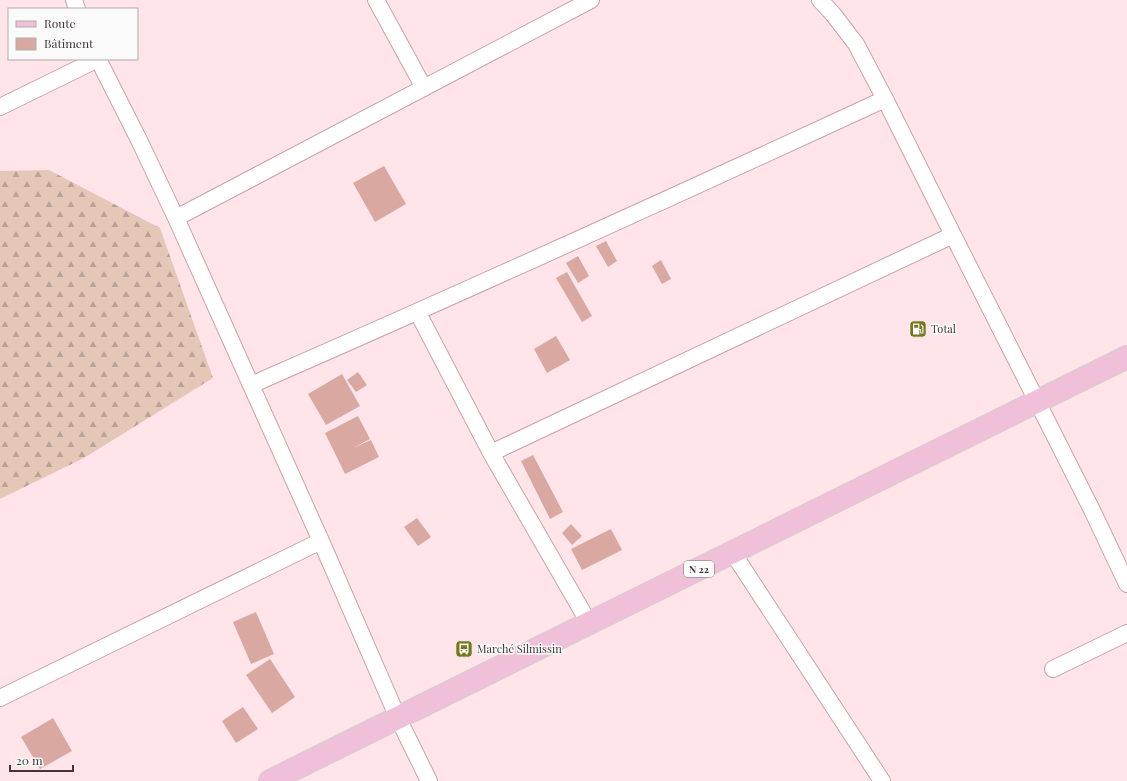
<svg xmlns="http://www.w3.org/2000/svg" width="1127" height="781" viewBox="0 0 1127 781" font-family="'Playfair Display',serif">
	<style>
		.forest { fill: url(#forest-firs) }
		.building { fill: #d8a8a1 }
		.lines { fill: none; stroke-linecap: round; stroke-linejoin: round }
		.minor-casing { stroke: #c8a2a7; stroke-width: 18 }
		.primary-casing { stroke: #d2cfcf; stroke-width: 24 }
		.minor { stroke: #fff; stroke-width: 16 }
		.primary { stroke: #f0bfd8; stroke-width: 22 }
		.labels { text-anchor: middle; stroke-width: 3; stroke-linejoin: round; paint-order: stroke }
		.shield { fill: #fafafa; stroke: #7b7072; stroke-width: 1 }
		.shield-label { font-size: 10px; font-weight: bold; fill: #443537 }
		.poi-label { font-size: 11px; fill: #443537; stroke: #fafafa; text-anchor: start }
	</style>
	<defs>
		<pattern id="forest-firs" width="22" height="20" patternUnits="userSpaceOnUse"><rect width="22" height="20" fill="#e5c7b8"/><path d="M5 1l3.5 6h-7zM16 11l3.5 6h-7z" fill="#bba296"/></pattern>
	</defs>
	<rect width="100%" height="100%" fill="#ffe5e9"/>
	<!-- forest -->
	<path class="forest" d="M49,170L160,228L213,378L84,458L0,499V171Z"/>
	<!-- building -->
	<path class="building" d="M384,166L406,204L375,222L353,183Z
		M606,241L617,261L608,267L596,246Z
		M578,256L589,276L578,283L566,263Z
		M661,260L671,279L662,284L652,266Z
		M567,272L592,316L582,322L556,278Z
		M556,336L570,360L547,373L534,349Z
		M358,372L367,385L356,392L347,380Z
		M342,374L360,406L326,425L308,394Z
		M358,416L370,439L353,448L371,440L379,457L345,474L325,433Z
		M533,455L563,512L550,519L521,461Z
		M417,518L431,537L418,546L404,527Z
		M571,524L582,536L572,545L562,533Z
		M611,529L622,550L582,570L571,549Z
		M256,612L274,654L251,664L233,622Z
		M270,659L295,697L272,713L246,675Z
		M243,707L258,729L236,743L222,721Z
		M53,718L72,751L40,769L21,737Z"/>
	<g class="lines">
		<defs>
			<path id="minor" d="M74,0L77,9
				M376,0L424,88
				M820,0L833,14L856,44L885,99L953,235L1092,510L1127,584
				M98,59L139,140L176,218L321,541L398,718L429,781
				M0,107L98,59
				M176,218L591,0
				M418,313L491,453L589,623
				M251,385C464,292 675,196 885,99
				M491,453L953,235
				M733,553L882,781
				M1053,669L1127,633
				M0,698L321,541"/>
			<path id="primary" d="M270,781L1127,357"/>
		</defs>
		<!-- minor casing -->
		<use href="#minor" class="minor-casing"/>
		<!-- primary casing -->
		<use href="#primary" class="primary-casing"/>
		<!-- minor -->
		<use href="#minor" class="minor"/>
		<!-- primary -->
		<use href="#primary" class="primary"/>
	</g>
	<!-- icons -->
	<defs>
		<symbol id="fuel-square" viewBox="-11 -11 22 22"><rect x="-9" y="-9" width="18" height="18" rx="4" fill="#75761d" stroke="#fafafa"/><path d="M-5.5-6h7V0h2V4h1.3V-2.5L3-4.5l.8-.8L6-3V5H2.5V1h-1V6h-7ZM-4.2-4.7v3.2H.2V-4.7Z" fill="#fff"/></symbol>
		<symbol id="bus-square" viewBox="-11 -11 22 22"><rect x="-9" y="-9" width="18" height="18" rx="4" fill="#75761d" stroke="#fafafa"/><path d="M-5-6H5V4H4V6H2V4H-2V6H-4V4H-5ZM-3.5-4V0h7V-4ZM-3.5 1.2v1.5H-2V1.2ZM2 1.2v1.5H3.5V1.2Z" fill="#fff"/></symbol>
	</defs>
	<g fill-rule="evenodd">
		<use href="#fuel-square" x="908" y="319" width="20" height="20"/>
		<use href="#bus-square" x="454" y="639" width="20" height="20"/>
	</g>
	<g class="labels">
		<!-- shield labels -->
		<rect class="shield" x="684" y="561" width="30" height="16" rx="3"/>
		<g class="shield-label">
			<text x="699" y="573">N 22</text>
		</g>
		<!-- poi labels -->
		<g class="poi-label">
			<text x="931" y="333">Total</text>
			<text x="477" y="653">Marché Silmissin</text>
		</g>
	</g>
	<!-- legend -->
	<rect x="8" y="8" width="130" height="52" fill="#fafafa" stroke="#b1abac"/>
	<rect x="16" y="21" width="20" height="6" fill="#f0bfd8" stroke="#b1abac"/>
	<text x="44" y="28" font-size="12" fill="#443537">Route</text>
	<rect x="16" y="38" width="20" height="12" fill="#d8a8a1" stroke="#b1abac"/>
	<text x="44" y="48" font-size="12" fill="#443537">Bâtiment</text>
	<!-- scale -->
	<path d="M10 765v6h63v-6" fill="none" stroke="#443537" stroke-width="2"/>
	<text x="16" y="765" font-size="12" fill="#443537" stroke="#fafafa" stroke-width="3" paint-order="stroke">20 m</text>
</svg>
